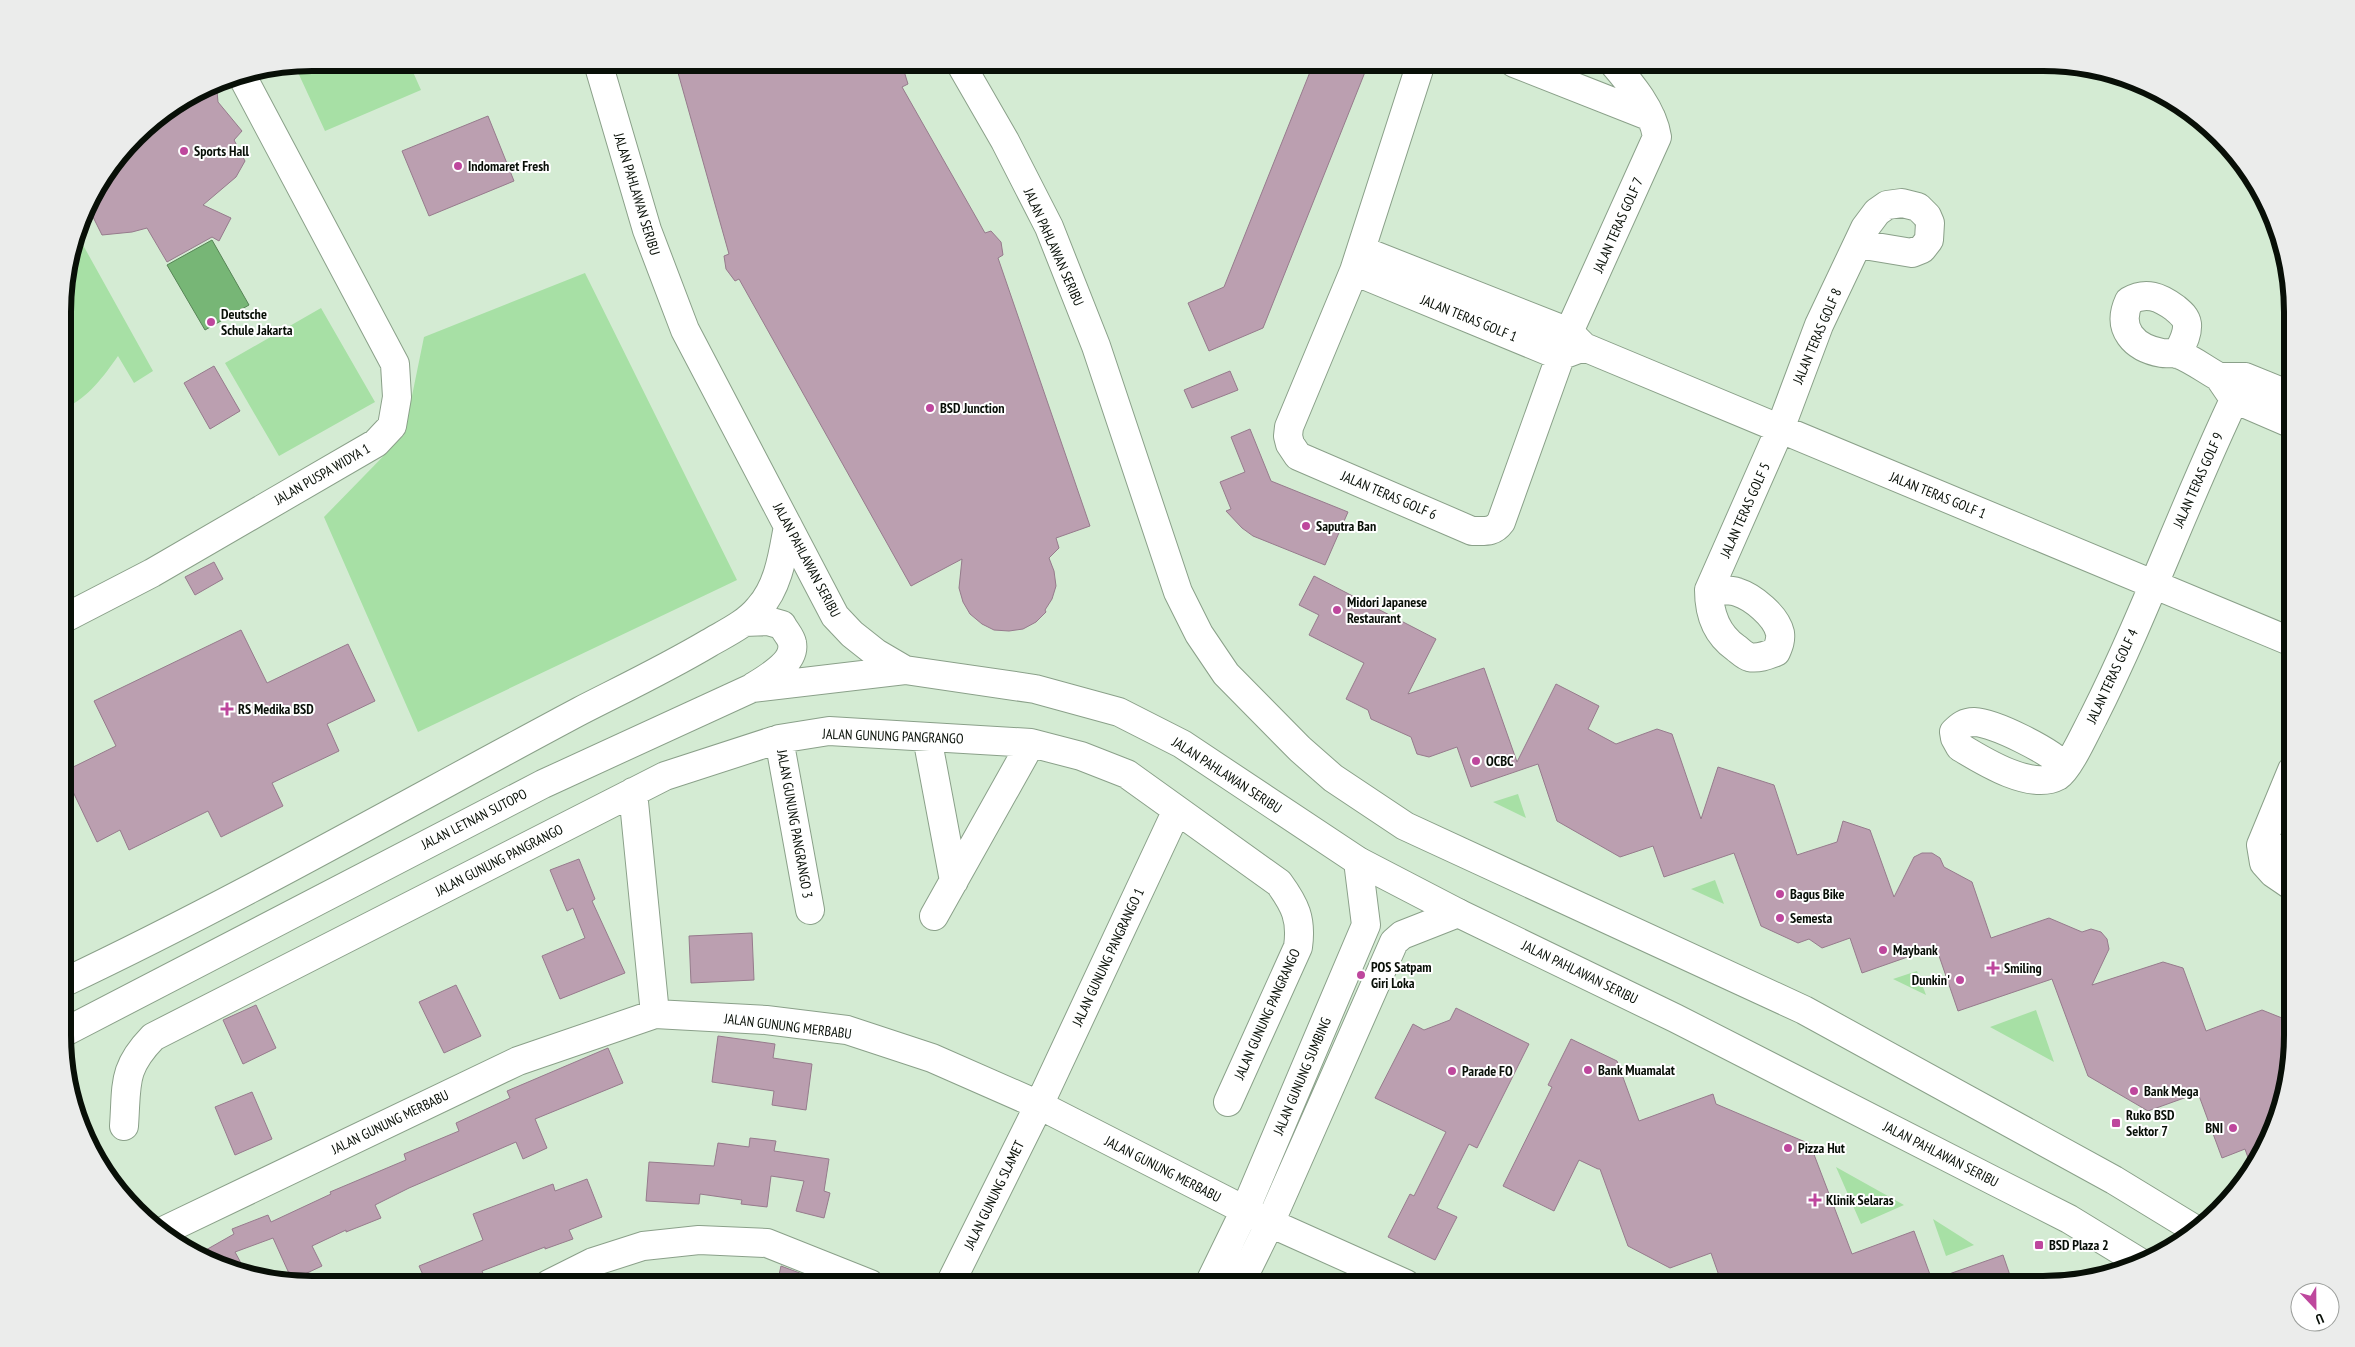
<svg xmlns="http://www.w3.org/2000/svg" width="2355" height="1347" viewBox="0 0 2355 1347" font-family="'PT Sans Narrow',sans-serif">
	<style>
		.green { fill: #a7e0a5 }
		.water { fill: #77b676; stroke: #568455 }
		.building { fill: #bb9fb0; stroke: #967b8c }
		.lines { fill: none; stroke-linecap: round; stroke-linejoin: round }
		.minor-casing { stroke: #8aa089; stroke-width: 30 }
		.major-casing { stroke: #8aa089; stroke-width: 30 }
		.minor { stroke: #fff; stroke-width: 28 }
		.major { stroke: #fff; stroke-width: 28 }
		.poi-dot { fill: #be479d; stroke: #fff; stroke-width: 2 }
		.labels { text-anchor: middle; stroke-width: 4; stroke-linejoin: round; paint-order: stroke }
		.poi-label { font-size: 14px; font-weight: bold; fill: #080f07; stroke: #fff; text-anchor: start }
		.street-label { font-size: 14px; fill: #080f07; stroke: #fff }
		.rim { fill: none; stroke: #080f07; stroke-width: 6 }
	</style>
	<rect width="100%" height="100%" fill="#d4ebd3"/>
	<!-- green -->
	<path class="green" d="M312,63H409L421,90L325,131L295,66Z
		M78,236L153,371L134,383L118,356C104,376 88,398 65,408V280Z
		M585,273L737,580L418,732L324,517L404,435L424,337Z
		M321,308L375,402L279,456L225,363Z
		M1518,794L1526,818L1493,802Z
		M1715,880L1724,904L1691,889Z
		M1917,971L1926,995L1893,979Z
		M2036,1010L2054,1062L1990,1027Z
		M1836,1167L1904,1205L1861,1224Z
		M1933,1219L1974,1245L1946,1256Z"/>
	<!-- water -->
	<path class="water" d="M212,240L249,305L205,330L167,265Z"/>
	<!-- building -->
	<path class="building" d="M675,62H894L904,71L908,84L902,87L985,233L991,231L1001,242L1003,255L998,258L1090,526L1056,538L1059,548L1049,558L1054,571L1056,586L1052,599L1045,610L1046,612L1036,622L1023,629L1009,631L994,630L982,624L970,614L963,602L959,588L962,559L911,586L739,279L735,281L726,269L724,256L729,254Z
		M1314,62H1369L1263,328L1209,351L1188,303L1224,287Z
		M208,87L217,91L218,102L242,131L234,140L245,161L236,177L203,205L231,218L219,241L212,237L167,262L147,228L132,232L102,235L87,205L88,201L147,125Z
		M488,116L514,181L429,216L402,151Z
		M214,366L240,411L210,429L184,383Z
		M1230,371L1238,390L1192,408L1184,390Z
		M1250,429L1271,481L1348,512L1325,565L1253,536L1242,528L1226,511L1231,509L1220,482L1245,472L1231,437Z
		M214,562L223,579L195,595L185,577Z
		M1314,576L1436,639L1408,694L1484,668L1517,762L1556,684L1599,706L1588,729L1616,744L1657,729L1672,734L1701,819L1718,767L1774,785L1797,855L1837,842L1843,821L1870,830L1894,897L1914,857L1922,853H1932L1940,858L1944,867L1972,882L1991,938L2049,918L2082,932L2091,929L2101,932L2107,939L2109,949L2092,985L2163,962L2183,968L2206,1031L2262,1010L2292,1022V1051L2284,1100L2259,1159L2252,1169L2245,1149L2222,1158L2198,1093L2148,1111L2088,1076L2052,979L1958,1011L1936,947L1862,973L1850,938L1822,948L1809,939L1798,943L1761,926L1734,853L1664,877L1653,846L1620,857L1557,821L1538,764L1471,787L1457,747L1429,757L1417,754L1411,737L1371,719L1368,710L1346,699L1364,663L1309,635L1319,615L1299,605Z
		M241,630L267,683L348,644L375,701L327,724L339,751L272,783L283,806L221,837L208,811L129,850L120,830L97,842L65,775V771L116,746L94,701Z
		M579,859L595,899L592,901L625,973L560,999L542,956L585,938L573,908L567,911L550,870Z
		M752,933L754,980L691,983L689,936Z
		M456,985L481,1036L444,1053L419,1002Z
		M256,1005L276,1048L243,1064L223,1020Z
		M1456,1008L1529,1044L1477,1148L1469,1144L1437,1208L1457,1217L1435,1260L1388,1237L1410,1194L1414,1196L1446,1132L1375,1098L1413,1024L1424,1030L1450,1020Z
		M718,1036L775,1044L773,1058L812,1064L806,1110L772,1105L774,1091L712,1082Z
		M1571,1039L1617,1061L1639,1121L1713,1094L1716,1104L1810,1144L1852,1254L1914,1231L1932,1280L2003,1255L2013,1284H1722L1711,1253L1670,1268L1628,1246L1600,1169H1598L1579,1160L1554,1211L1503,1186L1552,1087L1548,1085Z
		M608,1048L623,1083L535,1119L547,1148L523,1159L516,1142L409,1188L375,1205L381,1218L346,1232V1230L312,1246L322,1266L292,1280L273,1238L235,1252L248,1276L197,1255L234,1234L232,1229L268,1215L271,1222L331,1194L330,1192L406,1160L404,1154L459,1131L456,1123L510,1098L507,1091Z
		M252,1092L272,1139L235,1155L215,1107Z
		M750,1138L776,1141L774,1151L829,1159L824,1191L830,1193L824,1218L796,1211L804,1181L771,1176L767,1207L741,1204L742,1200L700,1194L699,1204L646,1201L649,1162L714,1166L718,1143L749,1147Z
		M587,1179L602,1217L569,1230L573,1239L545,1249V1247L482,1271L485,1278L468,1284H427L419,1266L483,1240L473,1214L553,1184L555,1191Z
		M781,1266L829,1284H777Z"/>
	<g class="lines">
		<defs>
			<path id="minor" d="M1421,63L1354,271L1289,427L1288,436L1290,444L1298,456L1472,531C1485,531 1493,533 1501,522L1569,332L1657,137C1653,110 1631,84 1613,63
				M1514,63L1651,117
				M1354,271L1560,356L1584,347L1569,332L1361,250
				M1584,347L2292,642
				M2177,354C2182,344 2188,335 2187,324C2186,317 2181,313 2175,308C2160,297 2146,291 2129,301C2116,329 2134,348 2162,353C2168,354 2173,352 2178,354C2192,359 2206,370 2219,377
				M2292,396L2245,377H2219L2234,399L2292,424
				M1709,590C1718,591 1729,589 1737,592C1753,597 1776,616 1780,633C1781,640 1779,645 1776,652C1768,655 1758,659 1749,657C1745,656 1740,651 1736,648C1716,634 1709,614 1709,590L1780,429L1819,325L1865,228L1877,212L1887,205L1902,203L1918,207L1927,216L1930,223L1929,240L1922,249L1912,253L1858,244
				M65,618L152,573L376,443L392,426L397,397L395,364L242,76
				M927,737L954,881
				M779,739L810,910
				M2065,767C2051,751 1995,723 1974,722C1965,722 1960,726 1954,732L1955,738L1960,747C1983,761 2031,791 2058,776C2069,769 2086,731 2093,718C2149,607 2190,488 2245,377
				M2292,770L2261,845L2264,863L2273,873L2292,886
				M633,792L655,1014
				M2261,845L2292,851
				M934,916L1031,743
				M124,1126C127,1084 122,1069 153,1037L665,776L779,739L829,731L1031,743L1081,756L1127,774L1279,883C1295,905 1302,919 1298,947L1228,1102
				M161,1232L518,1061L655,1014L766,1020L847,1030L932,1058L1039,1105L1270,1223L1406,1284
				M549,1284L593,1262L643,1246L699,1240L767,1243L870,1284
				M950,1284L1039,1105L1177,810
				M1209,1284L1245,1210L1366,925L1358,861
				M1240,1284L1270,1223L1394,942L1402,935L1458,913"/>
			<path id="major" d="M598,63L647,230L685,330L835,616L852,634L876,653L905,670L1035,689L1119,712L1182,744L1358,861L1458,913L1675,1018L1994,1181L2069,1219L2141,1263
				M960,63L1005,141L1049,227L1096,346L1178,592L1199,634L1226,674L1300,749L1333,778L1405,826L1804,1010L2114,1180L2196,1230
				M744,622L768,621L782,625C785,631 791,637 792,643C796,662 766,679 753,687
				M65,982C240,899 409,802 580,711C623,689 667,668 709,643C726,633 746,624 759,608C779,586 783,553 788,526
				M65,1032L543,784L752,688L905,670"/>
		</defs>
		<!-- minor casing -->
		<use href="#minor" class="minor-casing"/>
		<!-- major casing -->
		<use href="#major" class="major-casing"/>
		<!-- minor -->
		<use href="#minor" class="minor"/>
		<!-- major -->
		<use href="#major" class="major"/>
	</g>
	<!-- markers -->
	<g class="poi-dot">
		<circle cx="184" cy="151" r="5"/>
		<circle cx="458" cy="166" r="5"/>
		<circle cx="211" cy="322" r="5"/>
		<circle cx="930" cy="408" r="5"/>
		<circle cx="1306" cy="526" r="5"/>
		<circle cx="1337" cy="610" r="5"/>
		<path d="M224.5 701.5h5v5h5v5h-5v5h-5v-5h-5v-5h5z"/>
		<circle cx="1476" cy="761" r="5"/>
		<circle cx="1780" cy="894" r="5"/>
		<circle cx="1780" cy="918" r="5"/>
		<circle cx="1883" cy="950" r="5"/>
		<path d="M1990.5 960.5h5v5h5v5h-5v5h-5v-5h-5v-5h5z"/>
		<circle cx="1361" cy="975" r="5"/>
		<circle cx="1960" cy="980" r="5"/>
		<circle cx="1588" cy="1070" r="5"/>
		<circle cx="1452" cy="1071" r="5"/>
		<circle cx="2134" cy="1091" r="5"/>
		<rect x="2111" y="1118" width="10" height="10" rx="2.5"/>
		<circle cx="2233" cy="1128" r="5"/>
		<circle cx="1788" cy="1148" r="5"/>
		<path d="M1812.5 1192.5h5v5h5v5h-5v5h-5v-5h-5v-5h5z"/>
		<rect x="2034" y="1240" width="10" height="10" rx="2.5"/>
	</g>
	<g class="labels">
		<!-- poi labels -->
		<g class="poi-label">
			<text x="194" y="156">Sports Hall</text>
			<text x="468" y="171">Indomaret Fresh</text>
			<text x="221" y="319">Deutsche<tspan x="221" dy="16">Schule Jakarta</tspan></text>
			<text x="940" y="413">BSD Junction</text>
			<text x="1316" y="531">Saputra Ban</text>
			<text x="1347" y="607">Midori Japanese<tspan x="1347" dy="16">Restaurant</tspan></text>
			<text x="238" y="714">RS Medika BSD</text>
			<text x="1486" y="766">OCBC</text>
			<text x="1790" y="899">Bagus Bike</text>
			<text x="1790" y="923">Semesta</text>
			<text x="1893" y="955">Maybank</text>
			<text x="1371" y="972">POS Satpam<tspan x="1371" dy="16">Giri Loka</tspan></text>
			<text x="2004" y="973">Smiling</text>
			<text x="1950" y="985" text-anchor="end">Dunkin'</text>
			<text x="1598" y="1075">Bank Muamalat</text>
			<text x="1462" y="1076">Parade FO</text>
			<text x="2144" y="1096">Bank Mega</text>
			<text x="2126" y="1120">Ruko BSD<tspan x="2126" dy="16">Sektor 7</tspan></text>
			<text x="2223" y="1133" text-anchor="end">BNI</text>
			<text x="1798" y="1153">Pizza Hut</text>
			<text x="1826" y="1205">Klinik Selaras</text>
			<text x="2049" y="1250">BSD Plaza 2</text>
		</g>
		<!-- street labels -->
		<g class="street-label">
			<text transform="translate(637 194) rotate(73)" y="5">JALAN PAHLAWAN SERIBU</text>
			<text transform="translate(1618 225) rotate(-66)" y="5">JALAN TERAS GOLF 7</text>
			<text transform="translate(1054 247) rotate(66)" y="5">JALAN PAHLAWAN SERIBU</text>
			<text transform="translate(1469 318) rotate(22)" y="5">JALAN TERAS GOLF 1</text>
			<text transform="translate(1817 336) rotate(-67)" y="5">JALAN TERAS GOLF 8</text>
			<text transform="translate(322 474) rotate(-30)" y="5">JALAN PUSPA WIDYA 1</text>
			<text transform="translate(2198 480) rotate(-66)" y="5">JALAN TERAS GOLF 9</text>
			<text transform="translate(1389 495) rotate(23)" y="5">JALAN TERAS GOLF 6</text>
			<text transform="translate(1938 495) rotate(22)" y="5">JALAN TERAS GOLF 1</text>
			<text transform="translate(1745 510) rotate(-66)" y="5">JALAN TERAS GOLF 5</text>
			<text transform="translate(807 560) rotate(62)" y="5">JALAN PAHLAWAN SERIBU</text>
			<text transform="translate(2112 676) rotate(-65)" y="5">JALAN TERAS GOLF 4</text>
			<text transform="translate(893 736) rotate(2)" y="5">JALAN GUNUNG PANGRANGO</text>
			<text transform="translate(1227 775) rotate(33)" y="5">JALAN PAHLAWAN SERIBU</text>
			<text transform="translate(474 819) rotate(-27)" y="5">JALAN LETNAN SUTOPO</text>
			<text transform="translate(795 824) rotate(80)" y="5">JALAN GUNUNG PANGRANGO 3</text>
			<text transform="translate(499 860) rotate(-27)" y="5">JALAN GUNUNG PANGRANGO</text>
			<text transform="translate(1108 957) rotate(-65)" y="5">JALAN GUNUNG PANGRANGO 1</text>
			<text transform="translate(1580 972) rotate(26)" y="5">JALAN PAHLAWAN SERIBU</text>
			<text transform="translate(1267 1014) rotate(-66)" y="5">JALAN GUNUNG PANGRANGO</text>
			<text transform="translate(788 1026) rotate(7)" y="5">JALAN GUNUNG MERBABU</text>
			<text transform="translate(1302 1076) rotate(-67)" y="5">JALAN GUNUNG SUMBING</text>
			<text transform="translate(390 1122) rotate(-26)" y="5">JALAN GUNUNG MERBABU</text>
			<text transform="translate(1941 1154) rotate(27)" y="5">JALAN PAHLAWAN SERIBU</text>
			<text transform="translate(1163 1169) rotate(27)" y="5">JALAN GUNUNG MERBABU</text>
			<text transform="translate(994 1195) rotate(-64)" y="5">JALAN GUNUNG SLAMET</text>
		</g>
	</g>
	<!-- crop -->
	<path d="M0 0H2355V1347H0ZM312 71H2043A241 241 0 0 1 2284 312V1035A241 241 0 0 1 2043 1276H312A241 241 0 0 1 71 1035V312A241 241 0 0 1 312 71Z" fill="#ebeceb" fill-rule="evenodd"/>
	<path class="rim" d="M312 71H2043A241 241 0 0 1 2284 312V1035A241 241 0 0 1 2043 1276H312A241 241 0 0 1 71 1035V312A241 241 0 0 1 312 71Z"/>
	<!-- north arrow -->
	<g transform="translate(2315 1307) rotate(158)"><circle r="24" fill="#ffffff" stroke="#9c9f9c"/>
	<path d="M0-4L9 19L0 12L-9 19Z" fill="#be479d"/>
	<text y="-8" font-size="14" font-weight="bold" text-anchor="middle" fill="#080f07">U</text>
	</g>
</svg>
